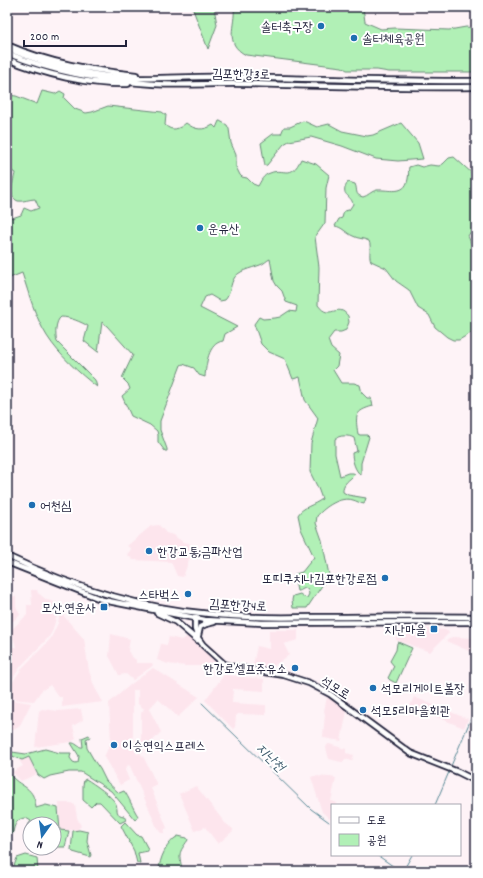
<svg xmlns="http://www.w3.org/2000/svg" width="483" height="878" viewBox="0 0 483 878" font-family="Dekko,'Poor Story',sans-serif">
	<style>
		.built { fill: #fde5ed }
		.green { fill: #b1f0b6; stroke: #6a8978 }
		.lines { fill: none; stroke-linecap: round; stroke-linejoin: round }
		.stream { stroke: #568794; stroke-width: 1 }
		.minor-casing { stroke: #22223b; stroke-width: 8 }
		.minor { stroke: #fff; stroke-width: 4.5 }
		.poi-dot { fill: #1f6fb2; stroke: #fff; stroke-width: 1.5 }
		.labels { text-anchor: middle; stroke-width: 4; stroke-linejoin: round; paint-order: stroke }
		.poi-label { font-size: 13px; fill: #22223b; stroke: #fff; text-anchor: start }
		.street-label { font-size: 13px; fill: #22223b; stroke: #fff }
		.water-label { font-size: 14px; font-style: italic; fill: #405d6f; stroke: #fff }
	</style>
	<rect width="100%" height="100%" fill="#fef3f7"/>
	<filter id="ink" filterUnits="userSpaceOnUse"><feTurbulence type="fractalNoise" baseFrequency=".025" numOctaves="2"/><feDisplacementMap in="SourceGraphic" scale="8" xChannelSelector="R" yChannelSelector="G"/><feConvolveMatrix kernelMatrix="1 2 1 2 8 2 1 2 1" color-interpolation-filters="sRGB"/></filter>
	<g filter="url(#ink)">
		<!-- built -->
		<path class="built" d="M159,525L166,533L173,535L183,542L189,543L192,551L183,577L177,576L171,562L133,560L127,554L130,551L131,548L127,546L151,526Z
			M7,576L14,580L11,583L12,585L8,589L7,594L16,597V606L20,615L7,626Z
			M31,590H37L38,593L47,600L58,603L57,615L52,632L48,638L21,666L7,687V660L12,656L7,650V647H16L11,630L27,615V605H32Z
			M60,613H61L84,639L89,671L95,688L103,702L62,707V697H59L50,685L41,691L34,701L20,700L7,697V690L23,667L44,646L51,638L58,623Z
			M419,629L448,630L449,633L430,652L396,640V630Z
			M269,630H298V640L284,644L289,655L271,668L253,665L257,646L269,649Z
			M111,634L130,639L128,651L131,656L136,660V663H152L153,665L151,667L133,680L126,674L119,675L109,656Z
			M188,636L216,663V665L207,666H186L168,664L157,660L161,644L167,645L169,637L182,640Z
			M452,637L476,638V654L446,641Z
			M153,668L199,697L178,717L158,699L149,709L161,732L142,752L141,751V713L144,709L138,704V690H133V747L137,754L140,753L143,756L157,785L151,788L167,828L165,829L164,833H161L157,828L150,811L130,766L128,765L125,770L129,780L120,785L104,757L111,742L109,703L130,685Z
			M224,675L264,679V691L233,689L232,703L266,705V715L238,714L236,716L235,727L233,729L205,700Z
			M327,697L347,711L341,741L324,738L323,736L325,714L324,711Z
			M414,697L468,719L464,728L410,706Z
			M7,699L31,703L19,727L7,733Z
			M42,709L58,711L81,709L83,720L73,726L76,739L71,742L35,747L39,711Z
			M329,744L346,749V753L354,755L352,761L345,759L343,762H341L329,759L326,748L327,745Z
			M29,757L37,774L21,781L12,772L23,766L19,760L20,759L23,760Z
			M314,776L330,777L336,778L331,801L337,803L336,805H332L331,820L322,812L311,777Z
			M196,786L225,823L233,829V831L218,844L205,827L195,831L180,796L179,794Z
			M59,803H71L75,805L77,818L81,826L77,830H60Z"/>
		<!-- green -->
		<path class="green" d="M192,7H214L217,25L208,49Z
			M234,7H363L365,22L381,29L395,28L449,30L466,27L476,28V72H389L377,70H347L342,67L246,55C223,43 236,26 234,7Z
			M42,91L55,94L60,91L65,94L64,98L75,109L86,113L92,112L108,106L162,112L166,115L165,125C172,132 179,129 186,123C195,130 203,131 213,125L216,128L219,121H220L227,125L229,129L231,143L236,155V167L240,175L242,177L247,178L253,184L258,186C261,181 263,175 270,173C284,167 291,181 301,159L316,164L329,175L326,188L325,223L315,237L319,267L318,305C330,322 337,301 348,316L349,322L346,330L341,332H334L328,340L331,348L339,355L337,366L333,370L341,383H354L360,385L362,393L367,398H371L373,406C355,411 355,415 358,434L360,435H367L369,437L361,463V475C355,471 352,460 352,453L357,451L354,438C349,435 339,435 335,439V454L340,476L348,473H353L355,474C350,480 342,483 343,492L348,495L366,498L364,504C359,503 357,501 353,500C340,496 325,507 317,516L316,523L322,540L329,575L307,608H293L292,600L293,596L300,594L304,597L307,598L309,594L308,590L305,588L299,591H297L294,576L295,574L302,572L314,557L301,529L298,515C302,507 315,505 322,499L318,488L310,472L311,443L318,418L305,400L300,377L293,379L285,359L269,352L261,344L254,324L259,317L263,319L275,318L280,317L289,311L296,312L297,306L286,302L282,291L277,286L274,281L270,259C267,260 264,264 260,265C250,269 238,270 233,280C230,287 230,295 225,300L220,301L210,295L205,297L200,308L237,327L225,334L223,341C208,343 206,365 205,377L199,375L194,368L183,364L181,365L160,421V430L167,449V451H165L158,442V435L157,431L150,425L131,416L122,396L130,389L128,384L122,378L133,355L107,326L102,322L98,352L84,341L88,326C81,322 70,317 61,317C55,321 55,336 57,342L95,380L97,387C79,373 59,355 47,336C35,317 29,294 22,273L7,279V212L12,218L21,215L24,208L31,211L39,208L35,199C30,199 23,202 18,201C7,197 14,180 15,173L9,169L7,163V95L16,96L37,104Z
			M303,121L306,122L317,127L329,124L342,131L367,136L373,135L401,123L418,143L423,159L398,161L376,159L342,146L311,137L289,141L284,144L267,165L265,166L261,143L273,134H281L284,127H290Z
			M454,157L474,175V192L476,198V223L468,236L476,255V330L459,340H453L447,337L435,327L429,315L418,308L409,290L396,281L386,268L371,261C368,254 372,248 369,241C364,238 358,239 353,236C346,233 342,227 335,226L339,219L342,218L344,211L349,210L353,204C351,194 339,196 348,182L355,184C358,190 354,195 363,197C368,196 371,191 377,190C389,189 405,196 408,179C409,175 408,170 409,167L416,165L422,167L430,165L439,166L443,164L449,158Z
			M398,642L412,648L396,683L390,680L388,678L394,666L390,661L396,650L397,643Z
			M89,735L90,737L86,739L87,748L95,762L100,769L106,781L119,793L124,791C129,797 133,809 138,816L135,820L111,791L81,772H69L50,776L44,779L38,775L29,757L22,760L10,755L12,752L26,754L45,749L60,753H71L70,758L73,762L76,763L78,762L79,756L71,743C76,742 78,748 83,747L82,738Z
			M7,769C16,789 34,782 36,808L46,805L58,808L60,830L69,831L65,847H54V824H30V834L26,828L31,821L26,818C17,818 14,825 13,833L7,836Z
			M86,779C94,784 112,796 116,804C118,810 115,815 124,816L126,820L120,823L100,802H96L91,807L83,800V785L84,780Z
			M125,822L137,835L141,836L148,849V851L138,853L140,863H137L134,851L121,826Z
			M79,830L88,832L87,841L91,855L90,857L73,852L71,850L73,831Z
			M178,836L187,838L188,840C178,854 179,853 182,869L181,871H159C159,859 167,842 178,836Z
			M26,855L37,858L38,871H12L17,858Z"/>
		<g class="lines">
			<!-- stream -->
			<path class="stream" d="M202,703L311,809L329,822
				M451,766L476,707
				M435,805L449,772
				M377,855L400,871
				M403,871L412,855"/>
			<defs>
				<path id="minor" d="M7,45C48,63 92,70 136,75
					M11,50C49,65 90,76 131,78C163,79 196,76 228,77C311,79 393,81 476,81
					M9,54C55,73 104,81 154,84C185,86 217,83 248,84C324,86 400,88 476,87
					M7,59C43,74 89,85 128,84
					M7,556C70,586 140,608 210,614C245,618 280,618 316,617C369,617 423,616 476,617
					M7,562L103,600L205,620L262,623L476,622
					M157,613L176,622L197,640
					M195,618V629L198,638L203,645L224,664L234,667L284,675L309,683L330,694L410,753L458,772L476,781
					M198,636L200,627L206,624L214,622"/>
			</defs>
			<!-- minor casing -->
			<use href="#minor" class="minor-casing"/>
			<!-- minor -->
			<use href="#minor" class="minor"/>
		</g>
	</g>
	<!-- markers -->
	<g class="poi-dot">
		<circle cx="321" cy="26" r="4"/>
		<circle cx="354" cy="38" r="4"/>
		<circle cx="200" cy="228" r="4"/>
		<circle cx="32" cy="505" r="4"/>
		<circle cx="149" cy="551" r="4"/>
		<circle cx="385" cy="578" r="4"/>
		<circle cx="188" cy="594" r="4"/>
		<rect x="100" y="603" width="8" height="8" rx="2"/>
		<rect x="430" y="625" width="8" height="8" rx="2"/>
		<circle cx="295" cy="668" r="4"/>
		<circle cx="373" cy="688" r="4"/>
		<circle cx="363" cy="710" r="4"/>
		<circle cx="114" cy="745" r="4"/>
	</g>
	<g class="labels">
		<!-- poi labels -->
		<g class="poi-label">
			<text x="313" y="31" text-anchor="end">솔터축구장</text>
			<text x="362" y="43">솔터체육공원</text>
			<text x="208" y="233">운유산</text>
			<text x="40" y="510">어천심</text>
			<text x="157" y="556">한강교통;금파산업</text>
			<text x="377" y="583" text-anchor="end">또띠쿠치나김포한강로점</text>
			<text x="180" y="599" text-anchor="end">스타벅스</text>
			<text x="96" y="612" text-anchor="end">모산.연운사</text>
			<text x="426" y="634" text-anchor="end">지난마을</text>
			<text x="287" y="673" text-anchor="end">한강로셀프주유소</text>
			<text x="381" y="693">석모리게이트볼장</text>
			<text x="371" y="715">석모5리마을회관</text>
			<text x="122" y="750">이승연익스프레스</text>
		</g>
		<!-- street labels -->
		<g class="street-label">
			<text transform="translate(241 73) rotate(1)" y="5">김포한강3로</text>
			<text transform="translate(238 604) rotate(3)" y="5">김포한강4로</text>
			<text transform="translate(336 687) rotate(32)" y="5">석모로</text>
		</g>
		<!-- water labels -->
		<g class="water-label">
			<text transform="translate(271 757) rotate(44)" y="5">지난천</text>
		</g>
	</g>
	<!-- margin -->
	<rect width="483" height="878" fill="none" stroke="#fff" stroke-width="24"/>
	<rect x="12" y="12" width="459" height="854" fill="none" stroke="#22223b" stroke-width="1.5" filter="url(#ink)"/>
	<!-- legend -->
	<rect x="331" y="804" width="130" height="52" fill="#ffffff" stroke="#a7a7b1"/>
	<rect x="339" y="817" width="20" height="6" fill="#ffffff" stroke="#a7a7b1"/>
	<text x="367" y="824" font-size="12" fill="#22223b">도로</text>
	<rect x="339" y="834" width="20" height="12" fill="#b1f0b6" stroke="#a7a7b1"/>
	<text x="367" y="844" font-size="12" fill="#22223b">공원</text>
	<!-- north arrow -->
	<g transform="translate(42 836) rotate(194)"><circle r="19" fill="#ffffff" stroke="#a7a7b1"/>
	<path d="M0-3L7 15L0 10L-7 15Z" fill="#1f6fb2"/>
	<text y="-6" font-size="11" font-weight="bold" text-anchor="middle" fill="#22223b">N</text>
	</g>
	<!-- scale -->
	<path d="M24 40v6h102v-6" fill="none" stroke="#22223b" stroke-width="2"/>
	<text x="30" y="40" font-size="12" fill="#22223b" stroke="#ffffff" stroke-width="3" paint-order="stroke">200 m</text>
</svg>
